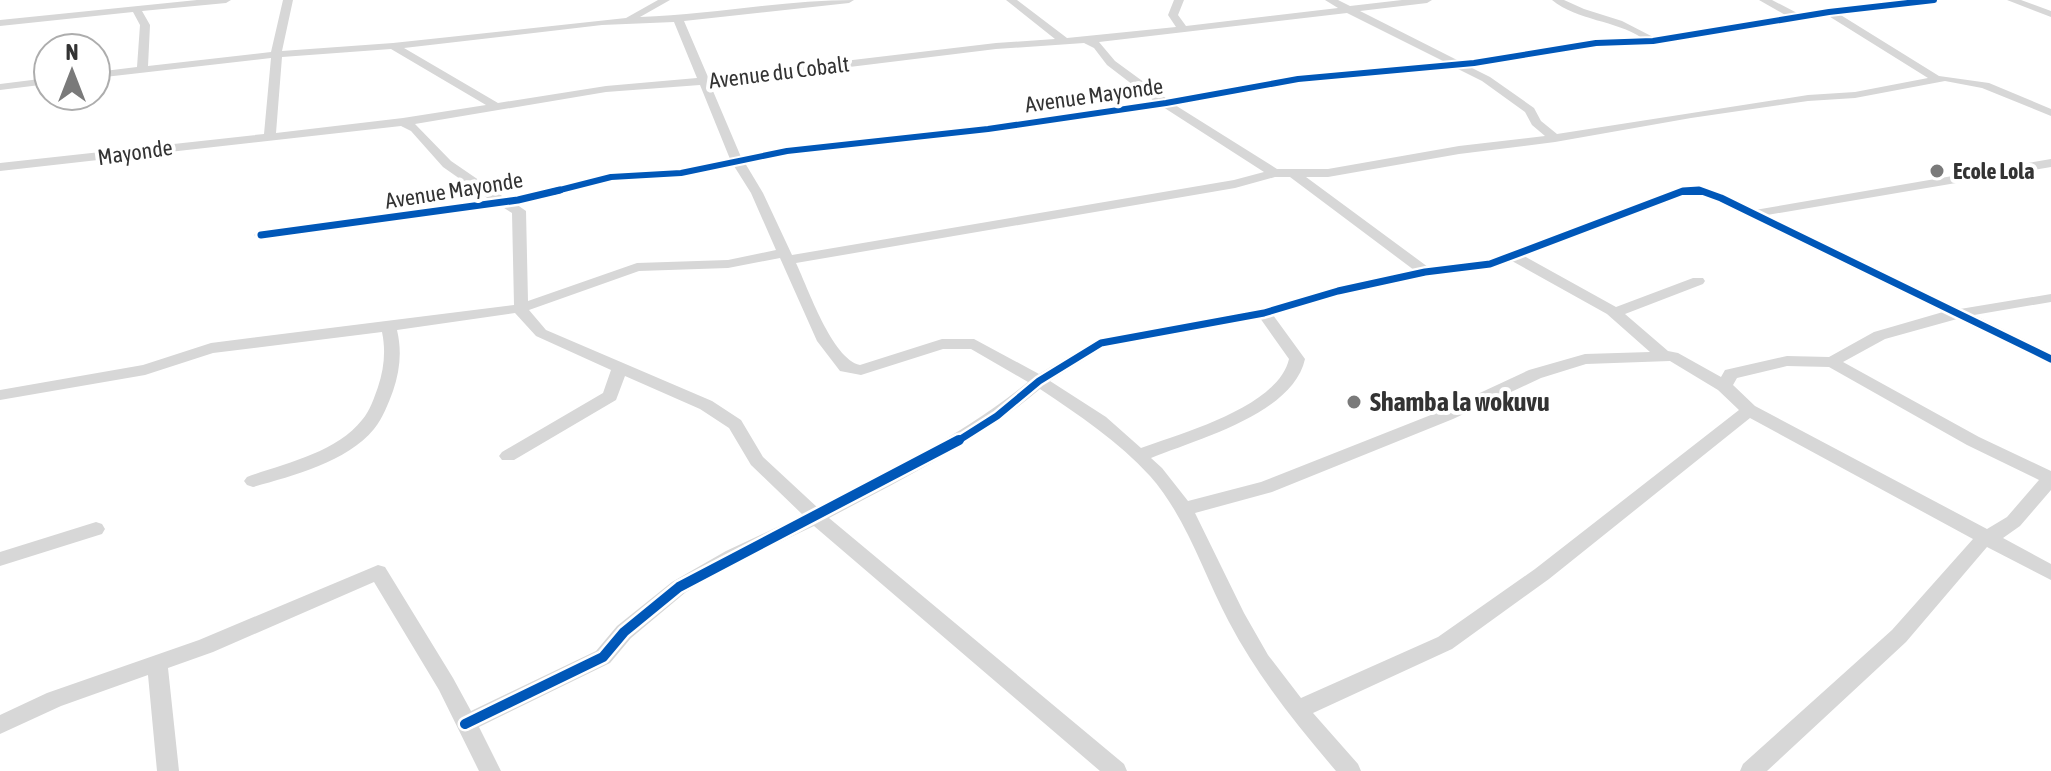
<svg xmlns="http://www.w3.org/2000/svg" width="2051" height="771" viewBox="0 0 2051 771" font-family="'Asap Condensed',sans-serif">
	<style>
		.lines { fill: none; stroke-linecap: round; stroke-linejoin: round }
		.street { fill: #d7d7d7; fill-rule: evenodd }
		.cycleway-far2-casing { stroke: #fff; stroke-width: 10 }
		.cycleway-far1-casing { stroke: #fff; stroke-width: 12 }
		.cycleway-casing { stroke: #fff; stroke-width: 15 }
		.cycleway-far2 { stroke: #0057b8; stroke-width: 6 }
		.cycleway-far1 { stroke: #0057b8; stroke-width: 7 }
		.cycleway { stroke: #0057b8; stroke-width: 10 }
		.poi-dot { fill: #7a7a7a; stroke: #fff; stroke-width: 3 }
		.labels { text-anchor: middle; stroke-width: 8; stroke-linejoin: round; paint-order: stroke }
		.far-street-label { font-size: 22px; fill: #333; stroke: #fff }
		.far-poi-label { font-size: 22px; font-weight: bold; fill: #333; stroke: #fff; text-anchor: start }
		.poi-label { font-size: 26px; font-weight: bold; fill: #333; stroke: #fff; text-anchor: start }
	</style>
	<rect width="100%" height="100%" fill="#fff"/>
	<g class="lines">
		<!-- street -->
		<path class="street" d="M197,0H231L226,3L142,11L150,25L148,66L271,52L283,0H293L282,51L393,43L626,18L658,0H670L640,17C711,15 782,0 854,0L849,3L684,21L708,77L996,43L1055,39L1006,0H1017L1067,38L1176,27L1168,15L1174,0H1184L1178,15L1186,26L1338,8L1325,0H1338L1350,6L1402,0H1432L1427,3L1360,11L1459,61L1596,40L1642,38C1615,20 1578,21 1552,0H1564L1584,9L1622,21L1655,38L1787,16L1759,0H1772L1799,14L1908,0H1939L1934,3L1839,14L1939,76L1989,83L2051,109V116L1982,88L1945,81L1855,98L1808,101L1691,118L1555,142L1459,154L1328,177H1306L1428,267L1488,260L1683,187H1704L1755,210L2051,159V167L1767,215L1960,309L2051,294V302L1974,315L2051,353V364L1957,319L1885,339L1843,362L1979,437L2051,471V490L2020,526L2003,538L2051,564V580L1987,547L1906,642L1767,771H1740L1743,764L1892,630L1973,539L1750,418L1549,579L1452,649L1313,713L1358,764L1361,771H1336C1296,724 1258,677 1229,622C1203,573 1187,518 1150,476C1118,441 1079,415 1040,389C976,443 903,479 829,518L1124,764L1127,771H1100L814,526L740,561L686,592L631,638L610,663L479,727L501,771H479L439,690L374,582L213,652L168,668L179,771H157L148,675L61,706L0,734V715L47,693L199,640L378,565L385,567L453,678L471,711L596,651L617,626L672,582L726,551L803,515L751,465L729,428L700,409L625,376L616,400L514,460H502L499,456L502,452L603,393L611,370L536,336L515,313L397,330C402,351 400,370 393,391C388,404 383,418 374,429C347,462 292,476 253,487L247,485L244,481L247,477C285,463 336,453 362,420C370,411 374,398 378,387C384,369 386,351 382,332L213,353L145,375L0,400V390L143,365L211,343L514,305L512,213L501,206L261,239L254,235L261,231L490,200L443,167L411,131L401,126L0,171V163L264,134L271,58L96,78V72L137,67L140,25L133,12L0,26V20ZM1347,13L1445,62L1298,76L1167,99L1115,61L1099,42ZM1827,15L1928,78L1855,92L1808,95L1557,134L1541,121L1534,108L1490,77L1470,67L1596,46L1653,44ZM674,22L697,78L606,86L498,103L404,48L602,25ZM1084,43L1094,48L1107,65L1154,101L988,125L787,147L741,157L710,84L996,49ZM391,49L486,105L403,118L276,133L282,57ZM1456,68L1482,81L1525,112L1532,125L1545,136L1459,146L1328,169H1277L1175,105L1298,82ZM700,85L730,159L681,169L611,173L518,196L505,198L451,161L415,124L606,92ZM1163,107L1264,172L1234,180L792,255L763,193L745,163L787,155L988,133ZM734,166L751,193L776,250L728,260L637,263L528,301L526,211L516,204L611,181L681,177ZM1275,177H1290L1414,270L1333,288L1262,309L1096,340L1039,374L974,339H942L860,365C832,359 808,288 796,263L1235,188ZM1698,194L1716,201L1943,312L1874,332L1829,357L1787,356L1725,370L1721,377L1678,353L1668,351L1625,314L1703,284L1705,281L1703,278H1693L1616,307L1524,256L1685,195ZM780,258L817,341L840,371L861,375L943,349H971L1028,382C964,434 891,470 818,508L763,457L741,420L712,401L546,330L529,310L639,271L728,268ZM1512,261L1607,314L1650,352L1585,354L1529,370L1441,411L1261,482L1188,501L1162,468L1151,458C1198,439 1293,414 1305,359L1273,315C1323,300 1374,285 1426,276C1455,271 1484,271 1512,261ZM1260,318L1289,359C1278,407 1182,433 1141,448L1106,417L1050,381L1105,347ZM1670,361L1718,390L1739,410L1535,569L1438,637L1301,698L1268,655L1244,613L1195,513L1272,492L1453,419L1541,378L1586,364ZM1787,366L1829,367L1967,445L2039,480L2007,517L1987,529L1755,406L1733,385L1737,378Z
			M2007,0H2021L2051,11V17Z
			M48,78V84L0,90V84Z
			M96,522L102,524L105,529L102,534L0,566V552Z"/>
		<defs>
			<path id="cycleway-far2" d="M552,192L611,177L681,173L787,151L988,129L1166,103L1298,79L1474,63L1596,43L1653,41L1829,12L1934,0
				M1681,192H1703"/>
			<path id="cycleway-far1" d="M261,235L518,200L560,190
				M956,442L997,416L1039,381L1101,343L1264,313L1338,291L1425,272L1490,264L1683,191L1699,190L1721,198L2051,359"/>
			<path id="cycleway" d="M465,724L603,657L624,632L679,587L959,440"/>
		</defs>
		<!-- cycleway-far2 casing -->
		<use href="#cycleway-far2" class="cycleway-far2-casing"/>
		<!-- cycleway-far1 casing -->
		<use href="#cycleway-far1" class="cycleway-far1-casing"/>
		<!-- cycleway casing -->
		<use href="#cycleway" class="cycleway-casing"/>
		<!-- cycleway-far2 -->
		<use href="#cycleway-far2" class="cycleway-far2"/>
		<!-- cycleway-far1 -->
		<use href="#cycleway-far1" class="cycleway-far1"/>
		<!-- cycleway -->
		<use href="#cycleway" class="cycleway"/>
	</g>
	<!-- markers -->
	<g class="poi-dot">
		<circle cx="1937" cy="171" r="8"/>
		<circle cx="1354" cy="402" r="8"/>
	</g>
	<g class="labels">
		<!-- far-street labels -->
		<g class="far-street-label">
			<text transform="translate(779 72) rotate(-7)" y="8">Avenue du Cobalt</text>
			<text transform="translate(1094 95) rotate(-8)" y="8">Avenue Mayonde</text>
			<text transform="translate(135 152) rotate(-8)" y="8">Mayonde</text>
			<text transform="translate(454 190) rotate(-9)" y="8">Avenue Mayonde</text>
		</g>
		<!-- far-poi labels -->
		<g class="far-poi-label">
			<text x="1953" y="179">Ecole Lola</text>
		</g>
		<!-- poi labels -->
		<g class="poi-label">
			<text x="1370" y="411">Shamba la wokuvu</text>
		</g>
	</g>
	<!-- north arrow -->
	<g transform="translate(72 72)"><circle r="38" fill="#ffffff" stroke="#adadad" stroke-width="2"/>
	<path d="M0-6L14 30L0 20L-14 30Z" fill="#7a7a7a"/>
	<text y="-12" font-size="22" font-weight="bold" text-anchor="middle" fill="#333333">N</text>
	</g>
</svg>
